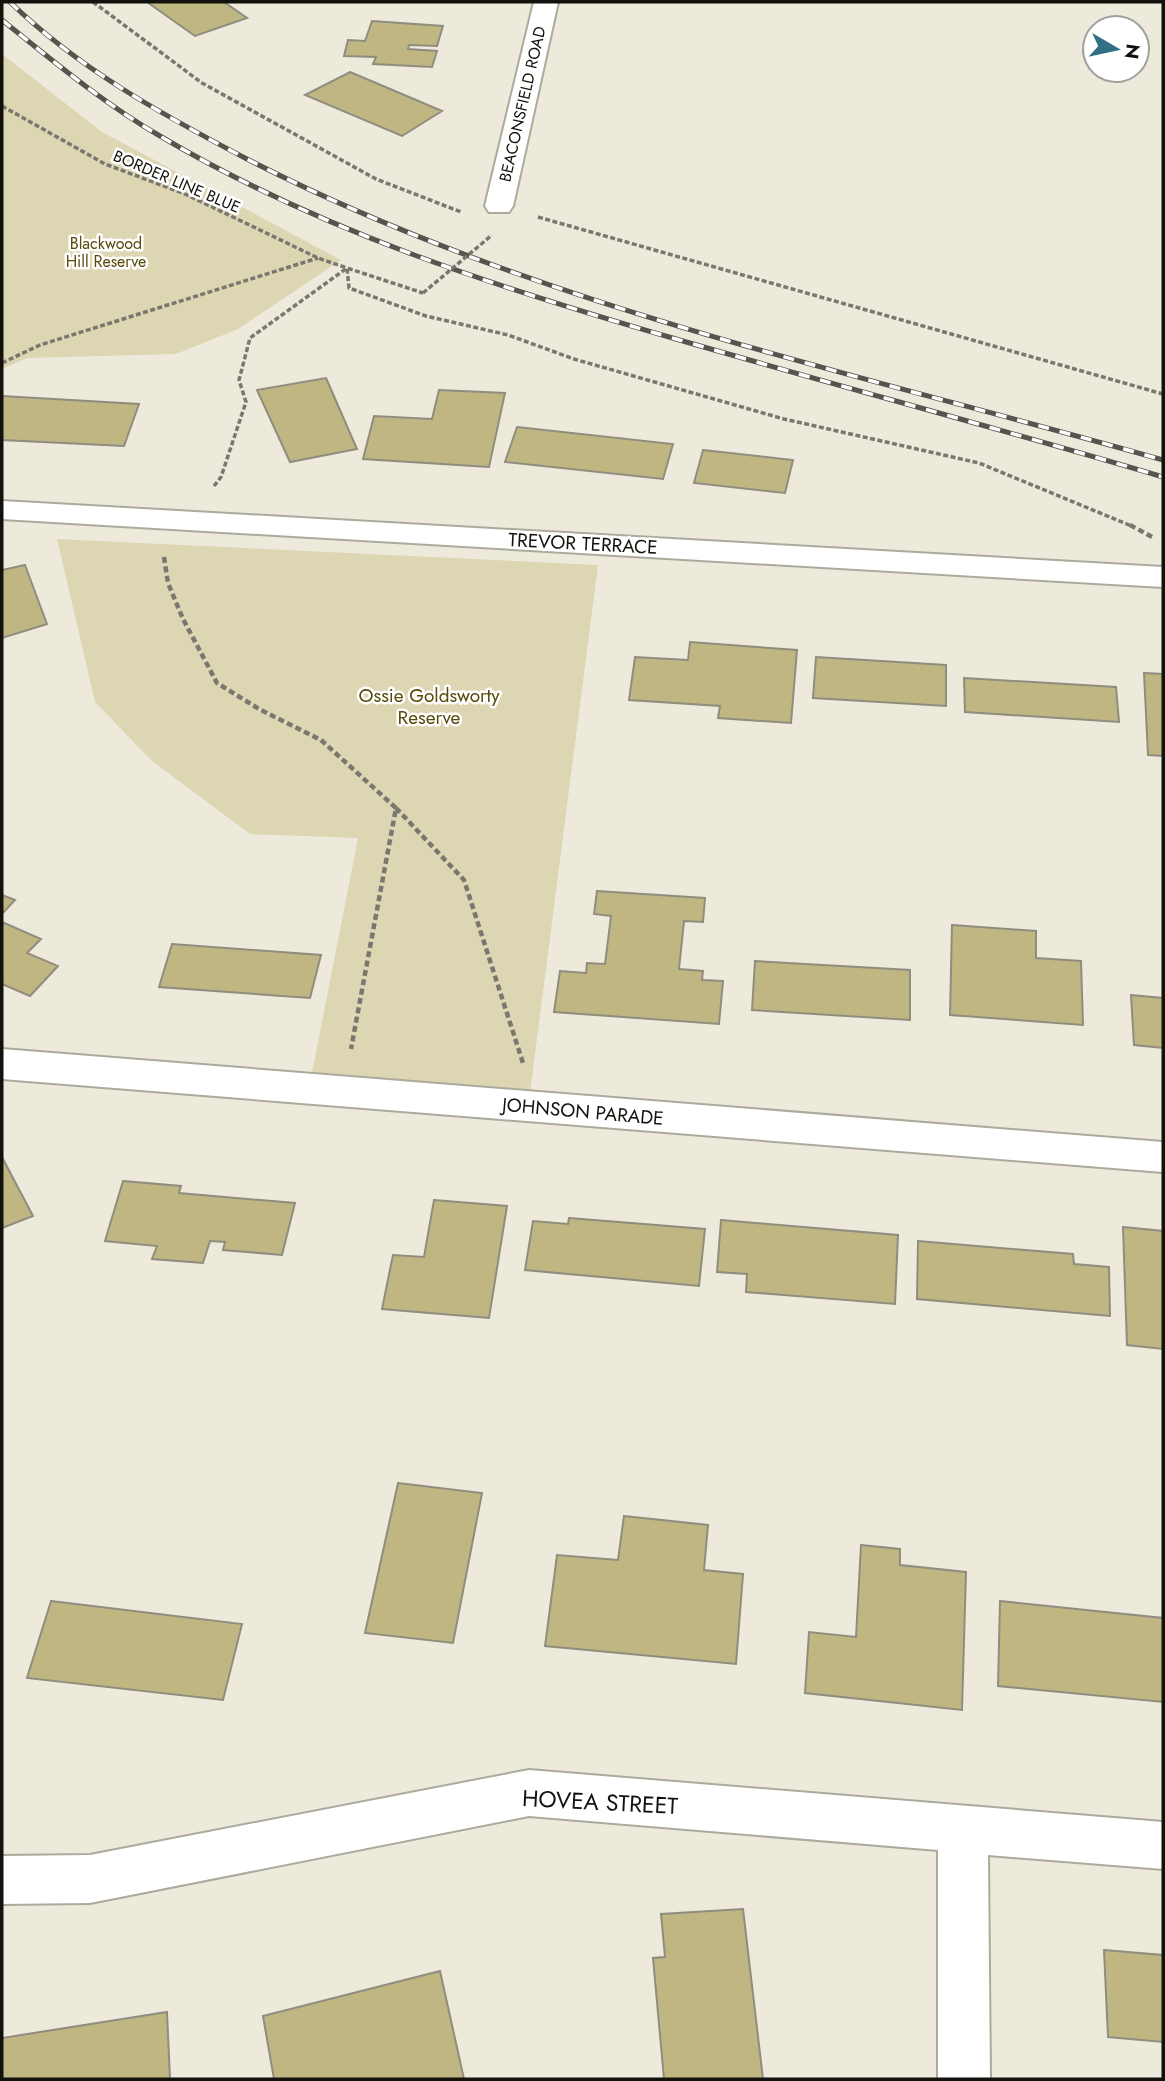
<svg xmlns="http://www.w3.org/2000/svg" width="1165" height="2081" viewBox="0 0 1165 2081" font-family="Jost,sans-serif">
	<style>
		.green { fill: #dcd6b3 }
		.building { fill: #c0b682; stroke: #8f8d7f; stroke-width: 2 }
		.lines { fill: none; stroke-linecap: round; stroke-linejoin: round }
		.minor-casing { stroke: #acaa9c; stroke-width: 4 }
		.path-far1 { stroke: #79776e; stroke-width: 3.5; stroke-dasharray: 5 2.5; stroke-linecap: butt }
		.path { stroke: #79776e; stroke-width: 4.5; stroke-dasharray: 6 3.5; stroke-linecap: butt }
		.minor { fill: #fff; fill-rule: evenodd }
		.rail-casing { stroke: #56544c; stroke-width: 5 }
		.rail { stroke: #fff; stroke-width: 3.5; stroke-dasharray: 11; stroke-linecap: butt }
		.path-bridge { stroke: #79776e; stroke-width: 3.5; stroke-dasharray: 5 2.5; stroke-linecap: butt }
		.labels { text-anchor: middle; stroke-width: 5; stroke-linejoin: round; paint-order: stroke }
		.far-street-label { font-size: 16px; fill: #12110c; stroke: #fff }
		.far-park-label { font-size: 16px; fill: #564b09; stroke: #fff }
		.street-label { font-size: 19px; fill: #12110c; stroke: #fff }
		.park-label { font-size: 19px; fill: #564b09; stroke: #fff }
		.near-street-label { font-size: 23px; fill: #12110c; stroke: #fff }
	</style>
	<rect width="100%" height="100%" fill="#edeadc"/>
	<!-- green -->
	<path class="green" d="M2,54L102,132L341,260L238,329L176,354L27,358L2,369Z
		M57,539L598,565L530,1093L312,1073L358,838L250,834L152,761L95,702Z"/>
	<!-- building -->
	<path class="building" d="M147,2H224L247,18L195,36Z
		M372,21L443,26L437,46L409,45L408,49L437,51L432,67L373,64L376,57L344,56L348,40L365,41Z
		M350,72L442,111L402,136L305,95Z
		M326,378L357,449L290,462L257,390Z
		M439,390L505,393L489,467L363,459L374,416L432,419Z
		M2,396L139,404L124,446L2,440Z
		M517,427L673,444L663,479L505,462Z
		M703,450L793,460L785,493L694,483Z
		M25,565L47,624L2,638V570Z
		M690,642L797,650L791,723L718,718L720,706L629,700L635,657L688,660Z
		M816,657L946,665V706L813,698Z
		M1144,673L1163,674V756L1148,755Z
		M964,678L1116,687L1119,722L965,712Z
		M597,891L705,898L703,922L684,921L679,969L703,971L702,980L723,981L719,1024L554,1012L560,971L586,973L587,963L605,964L611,916L594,914Z
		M2,895L15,900L2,914Z
		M2,922L41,939L27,953L58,966L30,996L2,984Z
		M952,925L1036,931V958L1081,961L1083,1025L950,1015Z
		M172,944L321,955L310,998L159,987Z
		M755,961L910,970V1020L752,1010Z
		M1131,995L1163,998V1048L1134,1045Z
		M3,1159L33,1216L2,1228V1160Z
		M123,1181L181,1186L179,1193L295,1203L282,1255L223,1250L225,1242L210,1241L203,1263L152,1259L157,1246L105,1241Z
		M434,1200L507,1206L489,1318L382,1309L393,1255L424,1257Z
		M569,1218L705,1229L699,1286L525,1270L533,1221L568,1224Z
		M721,1220L898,1235L895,1304L746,1292L747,1274L717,1272Z
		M1123,1227L1163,1231V1349L1127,1345Z
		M918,1241L1073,1254L1074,1264L1109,1267L1110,1316L917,1299Z
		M398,1483L482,1493L453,1643L365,1633Z
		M624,1516L708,1525L704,1570L743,1574L736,1664L545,1646L557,1555L618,1560Z
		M861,1545L900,1549V1565L966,1572L962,1710L805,1693L809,1632L856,1637Z
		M51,1601L242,1624L223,1700L27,1678Z
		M1000,1601L1163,1618V1702L998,1686Z
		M743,1909L763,2079H664L653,1958L665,1957L661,1914Z
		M1104,1950L1163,1955V2042L1108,2037Z
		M440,1971L464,2079H274L263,2016Z
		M167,2012L170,2079H2V2038Z"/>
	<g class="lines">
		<defs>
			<path id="minor" d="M534,2H558L513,206L509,212H489L485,206Z
				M2,501L1163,567V587L2,519Z
				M2,1049L1163,1142V1172L2,1079Z
				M529,1770L1163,1822V1869L988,1855L990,2079H938V1850L529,1816L90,1903L2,1904V1856L90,1855Z"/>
		</defs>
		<!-- minor casing -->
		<use href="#minor" class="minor-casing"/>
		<!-- path-far1 -->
		<path class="path-far1" d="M93,2L202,83L376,179L461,212
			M2,106L105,164L185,194L318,258L347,268L349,288L426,316L508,335L574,359L784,419L979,463L1134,527
			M538,217L1163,394
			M2,363L40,345L318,258
			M214,486L221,477L246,402L239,380L250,338L347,268L423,293"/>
		<!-- path -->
		<path class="path" d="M1130,525L1154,538
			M164,557L168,583L183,619L217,683L259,709L321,740L396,808L351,1049
			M396,808L464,880L523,1063"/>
		<!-- minor -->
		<use href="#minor" class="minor"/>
		<defs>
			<path id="rail" d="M10,2C78,68 161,114 245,158C533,306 854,372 1163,460
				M2,20C53,61 103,103 160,136C320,231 499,288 676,339C838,386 1001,429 1163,477"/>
		</defs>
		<!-- rail casing -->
		<use href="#rail" class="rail-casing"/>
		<!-- rail -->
		<use href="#rail" class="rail"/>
		<!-- path-bridge -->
		<path class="path-bridge" d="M423,293L492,235"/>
	</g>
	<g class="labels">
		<!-- far-street labels -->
		<g class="far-street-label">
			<text transform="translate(522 104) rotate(-77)" y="6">BEACONSFIELD ROAD</text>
			<text transform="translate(177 181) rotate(23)" y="6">BORDER LINE BLUE</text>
		</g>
		<!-- far-park labels -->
		<g class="far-park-label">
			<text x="106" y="249">Blackwood<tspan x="106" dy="18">Hill Reserve</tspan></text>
		</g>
		<!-- street labels -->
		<g class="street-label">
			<text transform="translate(583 543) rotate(3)" y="7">TREVOR TERRACE</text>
			<text transform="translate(583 1111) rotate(5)" y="7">JOHNSON PARADE</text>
		</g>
		<!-- park labels -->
		<g class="park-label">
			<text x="429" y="702">Ossie Goldsworty<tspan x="429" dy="22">Reserve</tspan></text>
		</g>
		<!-- near-street labels -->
		<g class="near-street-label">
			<text transform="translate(600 1802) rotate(3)" y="8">HOVEA STREET</text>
		</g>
	</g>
	<!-- border -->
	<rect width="1165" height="2081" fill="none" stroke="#12110c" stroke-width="7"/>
	<!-- north arrow -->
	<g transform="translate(1116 49) rotate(99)"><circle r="33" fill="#ffffff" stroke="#a0a09e" stroke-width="2"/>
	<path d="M0-5L12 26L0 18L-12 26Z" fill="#317085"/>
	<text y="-10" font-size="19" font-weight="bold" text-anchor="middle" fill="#12110c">N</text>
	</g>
</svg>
